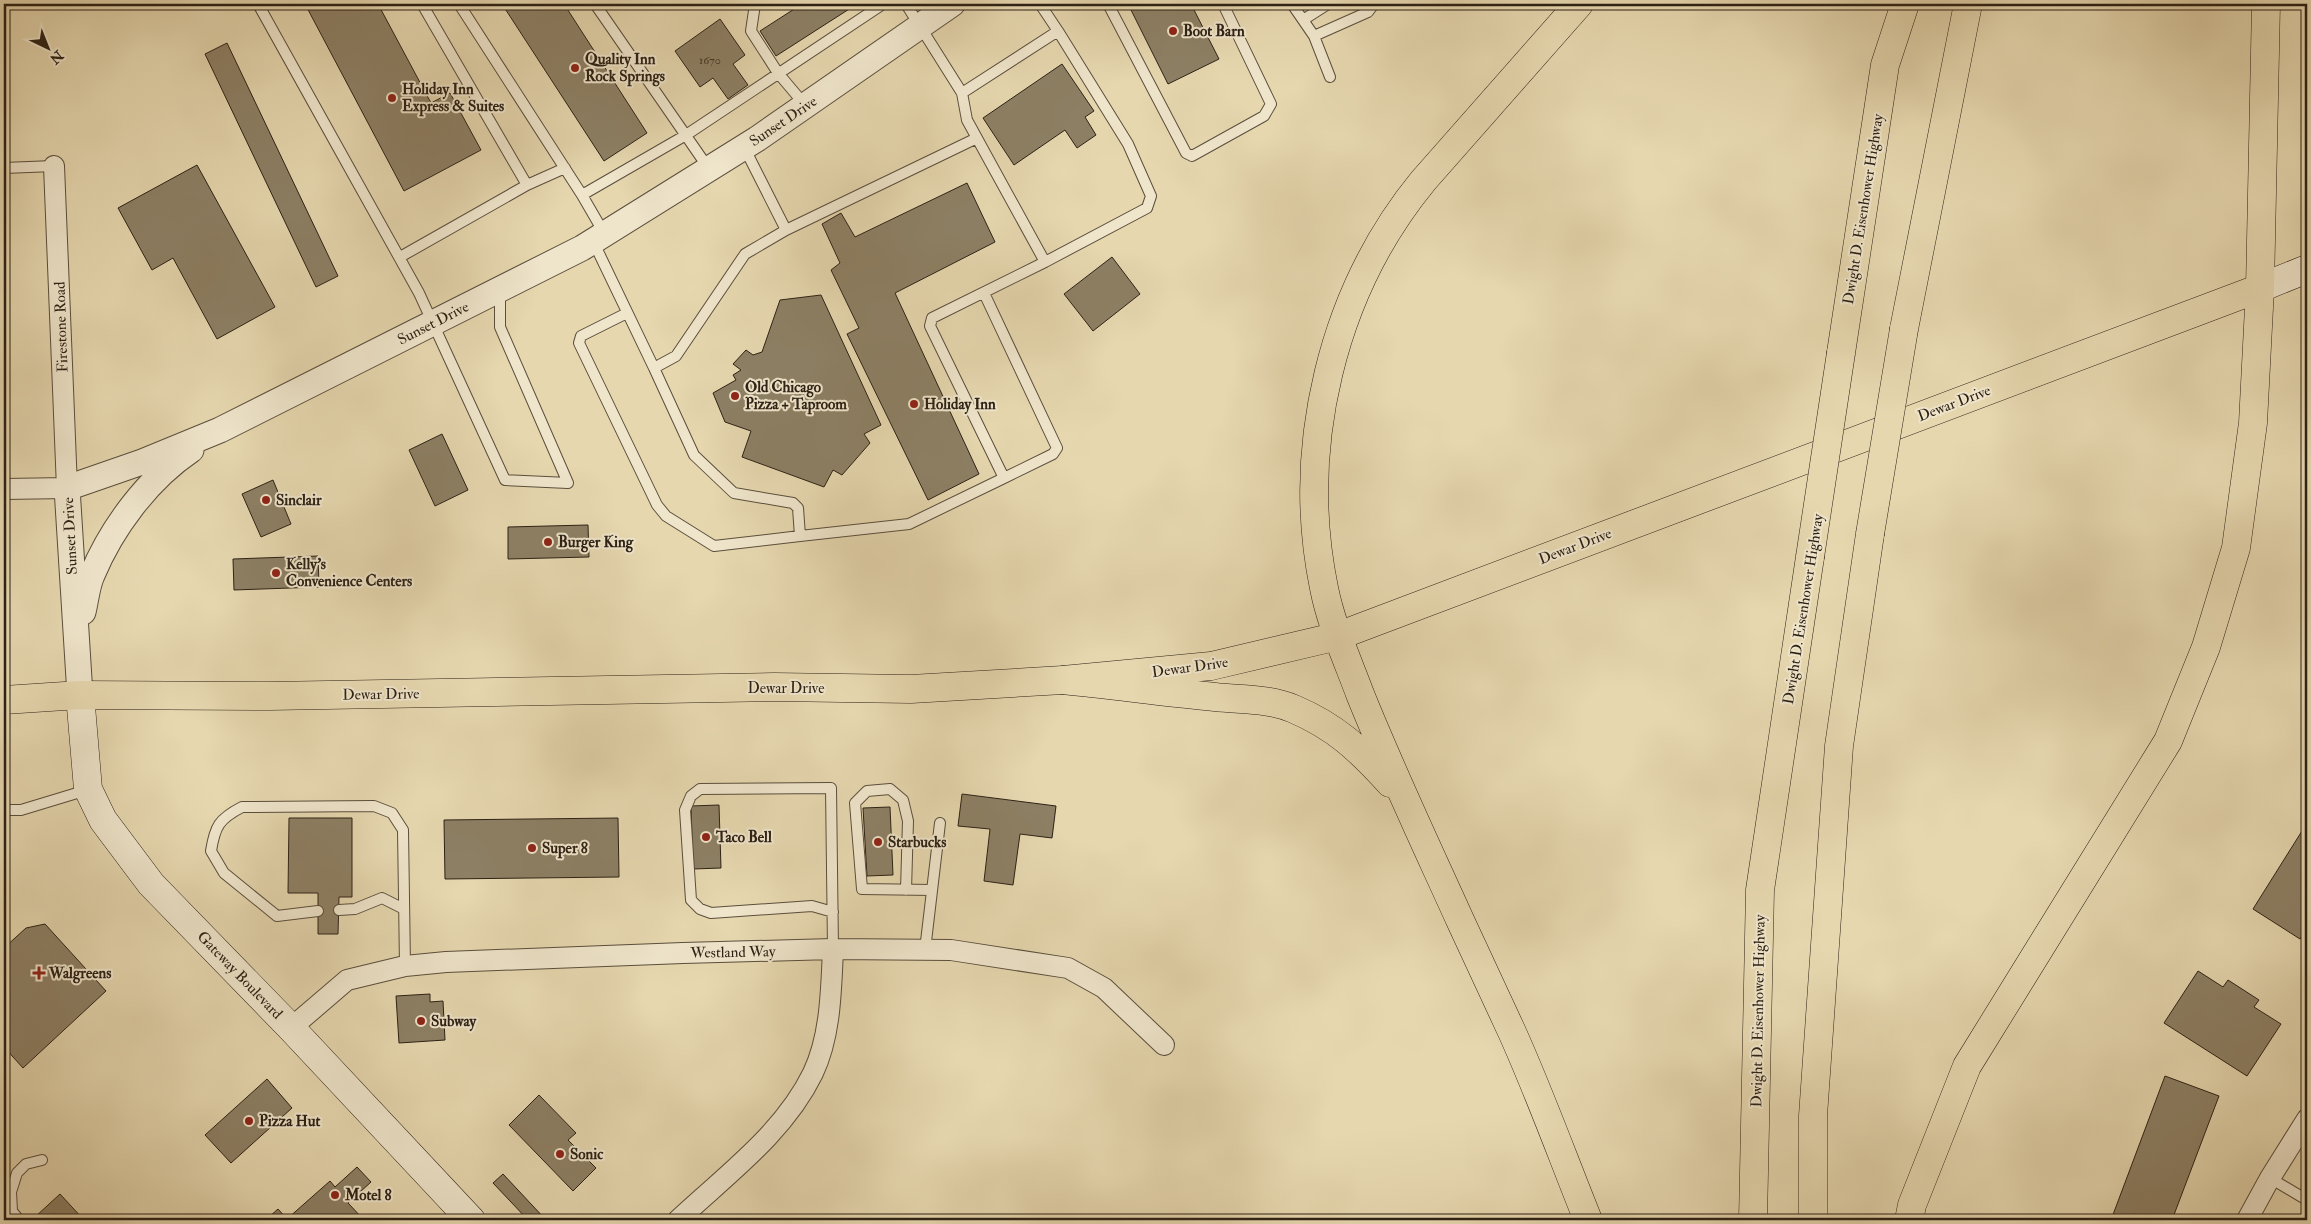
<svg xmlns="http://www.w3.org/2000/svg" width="2311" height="1224" viewBox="0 0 2311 1224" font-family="'IM FELL Double Pica',serif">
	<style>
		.building { fill: #8d8065; stroke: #2c2115 }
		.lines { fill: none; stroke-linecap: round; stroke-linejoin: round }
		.service-casing { stroke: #5a4e3c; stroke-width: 12 }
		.minor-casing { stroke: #5a4e3c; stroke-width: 22 }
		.tertiary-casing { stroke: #5a4e3c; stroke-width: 27 }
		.secondary-casing { stroke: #2c2115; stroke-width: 29 }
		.primary-casing { stroke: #2c2115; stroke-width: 29 }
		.motorway-casing { stroke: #2c2115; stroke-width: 29 }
		.service { stroke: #efe5cb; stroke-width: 10 }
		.minor { stroke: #efe5cb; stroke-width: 20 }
		.tertiary { stroke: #efe5cb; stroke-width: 25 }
		.secondary { stroke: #efe5cb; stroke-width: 28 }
		.primary { stroke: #e6d7af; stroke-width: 28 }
		.motorway { stroke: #e6d7af; stroke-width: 28 }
		.motorway-bridge-casing { stroke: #2c2115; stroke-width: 29; stroke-linecap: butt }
		.motorway-bridge { stroke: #e6d7af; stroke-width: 28 }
		.poi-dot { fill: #8f2418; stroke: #efe5cb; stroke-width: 2 }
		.labels { text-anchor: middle; stroke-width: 4; stroke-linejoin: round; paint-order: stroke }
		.number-label { font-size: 12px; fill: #443929 }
		.poi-label { font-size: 15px; font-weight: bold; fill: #2c2115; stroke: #efe5cb; text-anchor: start }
		.street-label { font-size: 15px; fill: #2c2115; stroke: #efe5cb }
	</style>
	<rect width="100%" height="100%" fill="#e6d7af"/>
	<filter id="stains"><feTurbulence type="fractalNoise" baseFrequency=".004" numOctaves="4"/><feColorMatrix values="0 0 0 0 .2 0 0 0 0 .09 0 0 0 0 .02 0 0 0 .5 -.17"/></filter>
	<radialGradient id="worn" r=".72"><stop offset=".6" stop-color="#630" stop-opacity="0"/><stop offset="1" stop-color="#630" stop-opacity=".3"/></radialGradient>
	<!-- building -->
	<path class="building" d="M305,4H378L431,103L450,93L481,150L404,191Z
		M502,4H564L647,133L604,161Z
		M802,4H857L776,56L760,31Z
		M1128,4H1191L1219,59L1168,84Z
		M720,19L745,55L733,64L748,85L728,99L713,78L700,87L675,51Z
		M227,43L338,276L316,287L205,54Z
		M1062,64L1094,111L1085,117L1096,135L1077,148L1065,130L1014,165L983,118Z
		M197,165L275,307L217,339L173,258L152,270L118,208Z
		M967,183L995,242L895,293L979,474L928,500L847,334L859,328L831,270L840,263L822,224L841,213L855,237Z
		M1112,257L1140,294L1093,331L1064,294Z
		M821,295L881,425L864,434L870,443L842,475L833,470L824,487L742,457L751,431L725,422L713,393L736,380L733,375L741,370L733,364L746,350L753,355L762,352L780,300Z
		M442,434L468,490L435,506L409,450Z
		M273,480L291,524L261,537L242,494Z
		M588,525L589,557L508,559V527Z
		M318,556L319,587L234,590L233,559Z
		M962,794L1056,806L1052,838L1020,834L1013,885L984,881L990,829L958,826Z
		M719,805L721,868L693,869L691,806Z
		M890,807L893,875L867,876L863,808Z
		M289,818H352V897H339L338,934H318V893H288Z
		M618,818L619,877L445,879L444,820Z
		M2307,823V928L2300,939L2253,909Z
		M45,924L106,991L23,1068L4,1047V948L26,928Z
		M2198,971L2223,987L2228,980L2259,1000L2254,1007L2281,1024L2247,1076L2164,1023Z
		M430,994V1002L443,1001L445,1040L399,1043L396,996Z
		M2165,1076L2219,1096L2172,1220H2111Z
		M267,1079L292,1108L231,1163L205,1135Z
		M539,1095L576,1133L568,1140L596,1168L573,1191L509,1125Z
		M357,1167L371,1182L348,1203L364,1220H272L269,1217L278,1209L287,1219L330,1181L335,1187Z
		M503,1174L546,1220H528L493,1183Z
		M60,1194L84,1220H37L35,1217Z"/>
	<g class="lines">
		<defs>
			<path id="service" d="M258,4L419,293L505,480L568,483L500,327V290
				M422,4L527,185
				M459,4L582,195L604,233
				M595,4L709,169
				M755,4L751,31L778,73L805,105
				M906,4L962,93L1058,31L1040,4
				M1108,4L1186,153L1192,156L1264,116L1271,104L1223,4
				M1292,4L1314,36L1368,12L1374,4
				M1303,20L1328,4
				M1314,36L1330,77
				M962,93L967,120L1045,262L1147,208L1151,196L1128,144L1058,31
				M4,168L54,166
				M582,195L686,135L883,4
				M786,230L977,138
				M593,241L654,368L676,356L745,254L786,230L744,147
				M400,257L527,185L565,168
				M984,293L1057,448L1053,454L1004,478L930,326L932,318L1045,262
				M627,313L581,336L579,343L657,505L666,516L714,546L800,536L798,508L793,503L734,493L694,455L654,368
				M800,536L909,524L1004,478
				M4,810H21L87,790
				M906,890L908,821L903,800L890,789L867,791L855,803L862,889L932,890
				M339,910L355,909L382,898L404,909
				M318,911L277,916L224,873L211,851C215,826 219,819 242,807L374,806L392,813L403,830L405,966
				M833,912L812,906L711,913L700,909L691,900L685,810L691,796L700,789L831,788L833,949
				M925,950L940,823
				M2270,1178L2307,1200
				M19,1220L12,1211L11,1192L17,1173L26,1164L42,1160"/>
			<path id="minor" d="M4,489L67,488L54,166
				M291,1028L347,980L405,966L446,962L683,953L833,949L951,950L1068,968L1104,988L1164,1045
				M678,1220C726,1175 784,1133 813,1073C831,1035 831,990 833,949
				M2247,1220L2270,1178L2307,1119"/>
			<path id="tertiary" d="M83,612C86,600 87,586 92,575C112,527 148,479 191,450
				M80,695L67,488L142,462L220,430L582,248L757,139L952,4"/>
			<path id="secondary" d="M2260,288L2307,269
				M80,695L88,789L103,820L151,884L291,1028L471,1220"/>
			<path id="primary" d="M4,700L80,695L270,696L774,687L911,689L1063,680L1211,666L1338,636L2260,288"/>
			<path id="motorway" d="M1579,4L1423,181C1332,292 1295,447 1324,588C1331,624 1347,659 1360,694C1391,771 1426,845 1460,920C1478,958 1495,995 1512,1032C1540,1094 1563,1158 1588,1220
				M1904,329L1968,4
				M1841,353L1885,65L1905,4
				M1063,680C1113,685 1164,692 1215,697C1241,700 1268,698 1294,709C1336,727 1359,749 1390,783
				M1753,1220L1760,890L1810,557
				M1813,1220V1116L1839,746L1870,534
				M1909,1220L1912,1205L1967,1066L2168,741L2206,647L2236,548L2253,423L2260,288L2266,4"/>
		</defs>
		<!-- service casing -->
		<use href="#service" class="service-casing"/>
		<!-- minor casing -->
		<use href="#minor" class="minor-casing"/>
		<!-- tertiary casing -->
		<use href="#tertiary" class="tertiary-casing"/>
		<!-- secondary casing -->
		<use href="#secondary" class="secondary-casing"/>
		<!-- primary casing -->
		<use href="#primary" class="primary-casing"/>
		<!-- motorway casing -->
		<use href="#motorway" class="motorway-casing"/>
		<!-- service -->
		<use href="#service" class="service"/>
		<!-- minor -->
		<use href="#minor" class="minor"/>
		<!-- tertiary -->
		<use href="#tertiary" class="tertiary"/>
		<!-- secondary -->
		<use href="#secondary" class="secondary"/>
		<!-- primary -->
		<use href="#primary" class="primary"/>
		<!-- motorway -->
		<use href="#motorway" class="motorway"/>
		<defs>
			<path id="motorway-bridge" d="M1870,534L1904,329
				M1810,557L1841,353"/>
		</defs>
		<!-- motorway-bridge casing -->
		<use href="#motorway-bridge" class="motorway-bridge-casing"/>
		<!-- motorway-bridge -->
		<use href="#motorway-bridge" class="motorway-bridge"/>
	</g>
	<!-- markers -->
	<g class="poi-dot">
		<circle cx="1173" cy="31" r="5"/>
		<circle cx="575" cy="68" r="5"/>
		<circle cx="392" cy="98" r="5"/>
		<circle cx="735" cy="396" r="5"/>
		<circle cx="914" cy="404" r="5"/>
		<circle cx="266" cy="500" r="5"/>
		<circle cx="548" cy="542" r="5"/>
		<circle cx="276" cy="573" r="5"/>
		<circle cx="706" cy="837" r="5"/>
		<circle cx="878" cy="842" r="5"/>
		<circle cx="532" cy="848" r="5"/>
		<path d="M36.5 965.5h5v5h5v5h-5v5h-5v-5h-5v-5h5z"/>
		<circle cx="421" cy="1021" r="5"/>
		<circle cx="249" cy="1121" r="5"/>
		<circle cx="560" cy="1154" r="5"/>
		<circle cx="335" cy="1195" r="5"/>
	</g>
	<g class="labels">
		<!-- number labels -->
		<g class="number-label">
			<text x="710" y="64">1670</text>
		</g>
		<!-- poi labels -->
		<g class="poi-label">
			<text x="1183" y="36">Boot Barn</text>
			<text x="585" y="64">Quality Inn<tspan x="585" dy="17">Rock Springs</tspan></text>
			<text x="402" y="94">Holiday Inn<tspan x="402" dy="17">Express &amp; Suites</tspan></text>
			<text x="745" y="392">Old Chicago<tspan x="745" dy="17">Pizza + Taproom</tspan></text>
			<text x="924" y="409">Holiday Inn</text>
			<text x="276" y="505">Sinclair</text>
			<text x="558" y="547">Burger King</text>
			<text x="286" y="569">Kelly’s<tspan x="286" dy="17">Convenience Centers</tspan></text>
			<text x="716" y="842">Taco Bell</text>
			<text x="888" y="847">Starbucks</text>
			<text x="542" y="853">Super 8</text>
			<text x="49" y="978">Walgreens</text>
			<text x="431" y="1026">Subway</text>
			<text x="259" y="1126">Pizza Hut</text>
			<text x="570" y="1159">Sonic</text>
			<text x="345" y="1200">Motel 8</text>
		</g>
		<!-- street labels -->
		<g class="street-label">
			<text transform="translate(783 121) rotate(-34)" y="5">Sunset Drive</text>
			<text transform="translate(1863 209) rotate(-81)" y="5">Dwight D. Eisenhower Highway</text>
			<text transform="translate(433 323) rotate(-27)" y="5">Sunset Drive</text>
			<text transform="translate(61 327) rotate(-92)" y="5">Firestone Road</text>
			<text transform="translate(1954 403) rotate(-21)" y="5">Dewar Drive</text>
			<text transform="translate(70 536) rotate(-93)" y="5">Sunset Drive</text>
			<text transform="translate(1575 546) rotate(-21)" y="5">Dewar Drive</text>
			<text transform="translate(1803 609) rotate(-81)" y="5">Dwight D. Eisenhower Highway</text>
			<text transform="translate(1190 667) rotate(-8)" y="5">Dewar Drive</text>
			<text x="786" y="693">Dewar Drive</text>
			<text transform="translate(381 694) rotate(-1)" y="5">Dewar Drive</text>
			<text transform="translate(733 952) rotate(-1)" y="5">Westland Way</text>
			<text transform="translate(240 975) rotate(46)" y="5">Gateway Boulevard</text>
			<text transform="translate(1758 1011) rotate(-89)" y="5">Dwight D. Eisenhower Highway</text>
		</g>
	</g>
	<!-- margin -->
	<rect width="2311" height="1224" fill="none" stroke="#e6d7af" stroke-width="20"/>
	<rect x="5" y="5" width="2301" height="1214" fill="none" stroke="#2c2115" stroke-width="2.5"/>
	<rect x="10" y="10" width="2291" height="1204" fill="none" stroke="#2c2115"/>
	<!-- north arrow -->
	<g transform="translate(48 48) rotate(137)" stroke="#efe5cb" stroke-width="4" paint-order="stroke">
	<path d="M0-4L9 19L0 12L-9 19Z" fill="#2c2115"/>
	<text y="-8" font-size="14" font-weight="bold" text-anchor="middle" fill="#2c2115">N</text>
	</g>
	<rect width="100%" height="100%" filter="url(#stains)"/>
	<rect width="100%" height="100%" fill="url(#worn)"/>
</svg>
